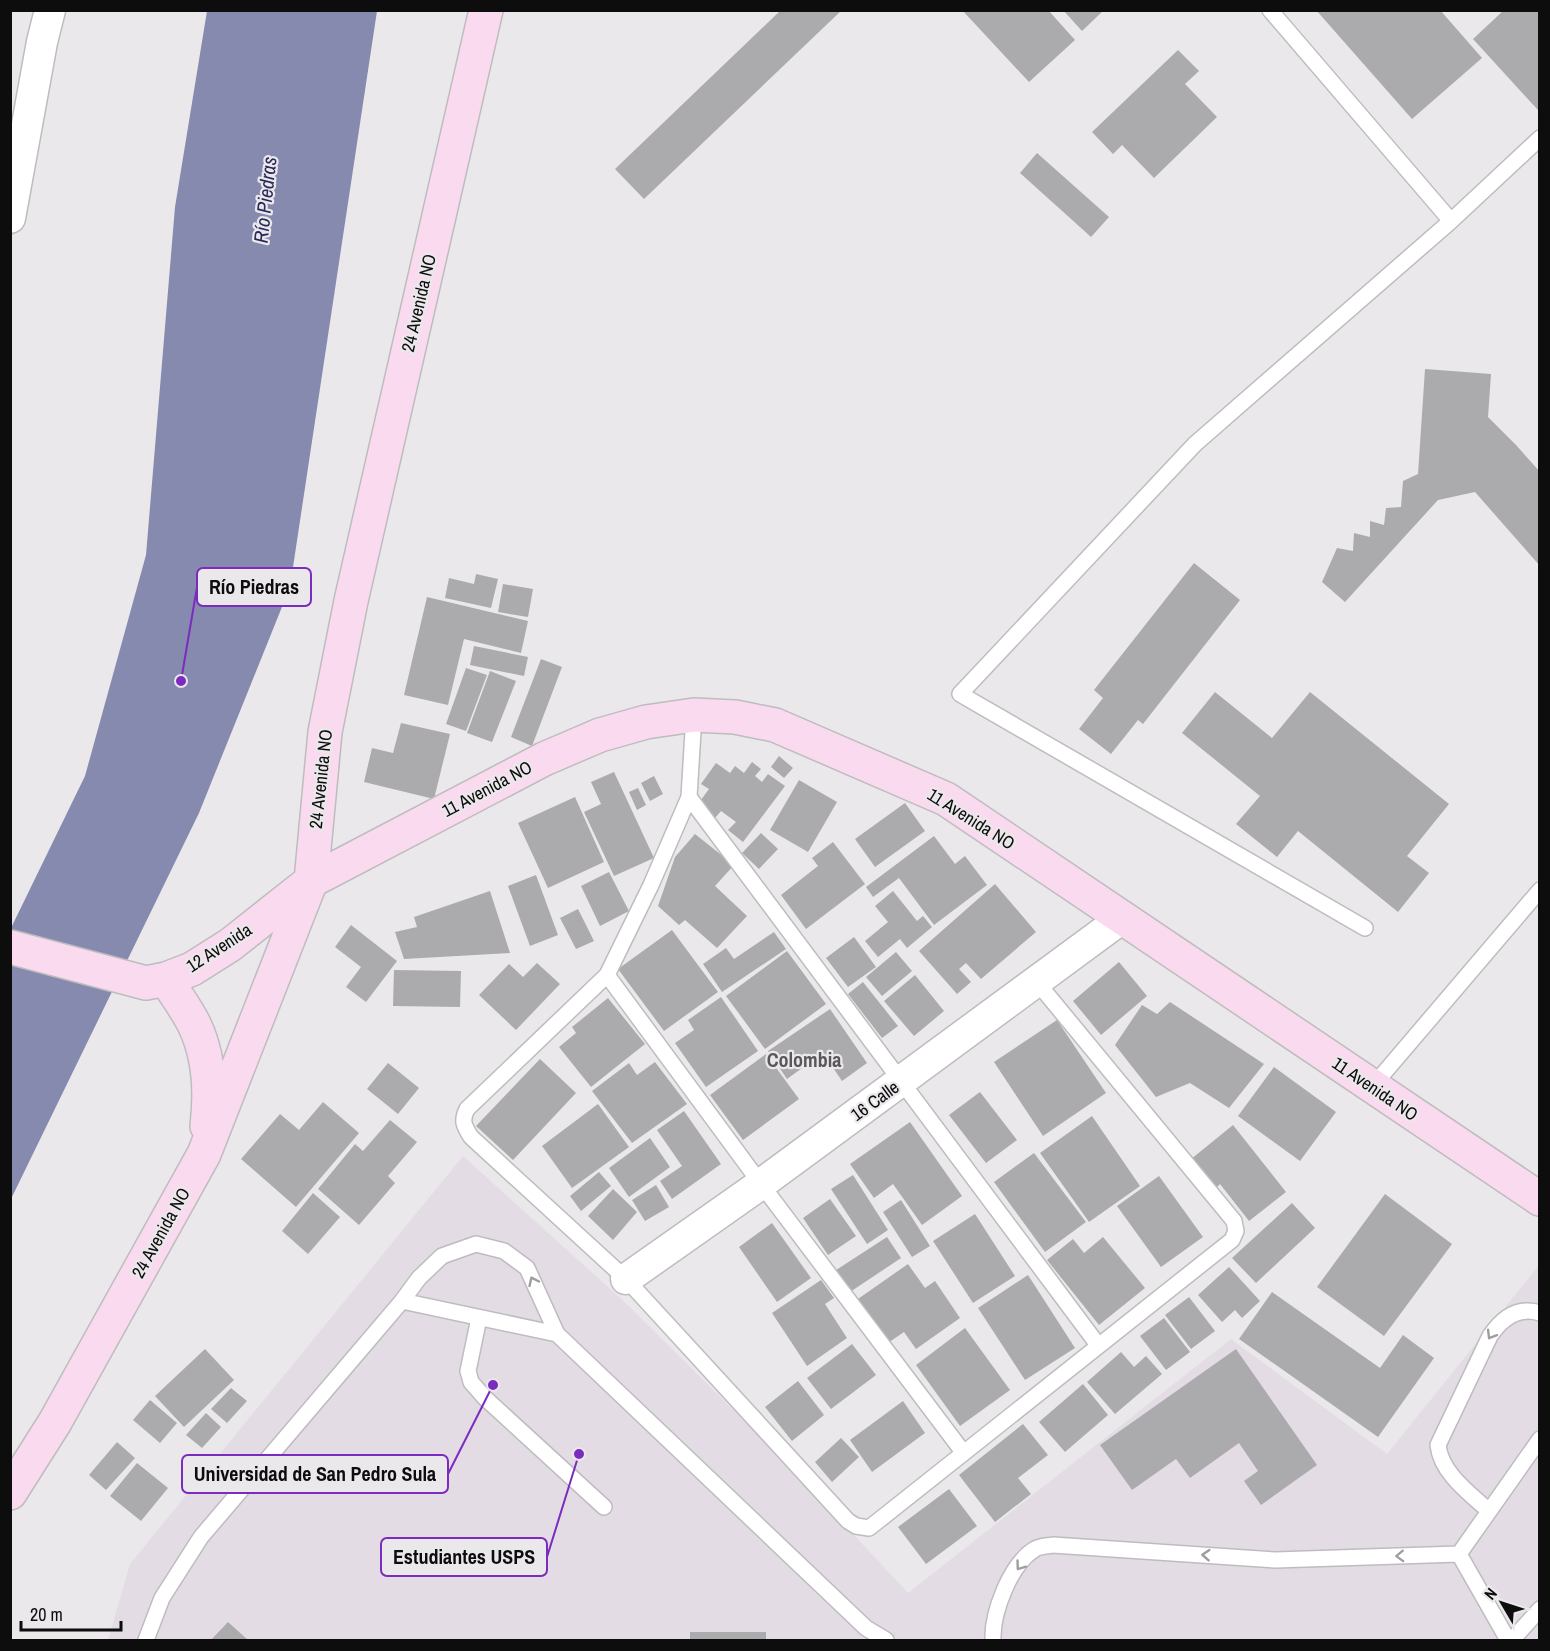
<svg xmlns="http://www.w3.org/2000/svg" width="1550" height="1651" viewBox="0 0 1550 1651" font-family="'Archivo Narrow',sans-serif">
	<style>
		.built { fill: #e3dce5 }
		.water { fill: #858aae }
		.building { fill: #abaaad }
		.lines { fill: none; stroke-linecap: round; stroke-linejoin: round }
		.lane-casing { stroke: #bebcbf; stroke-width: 18 }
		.street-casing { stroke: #bebcbf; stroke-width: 33 }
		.secondary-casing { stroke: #bebcbf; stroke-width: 36 }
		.lane { stroke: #fff; stroke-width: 15 }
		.street { stroke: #fff; stroke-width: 30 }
		.secondary { stroke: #fadaee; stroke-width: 33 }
		.oneway { stroke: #9e9e9e }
		.labels { text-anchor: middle; stroke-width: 4.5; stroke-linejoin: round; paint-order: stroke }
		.street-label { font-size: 18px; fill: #0d0d0d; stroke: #ebe8eb }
		.water-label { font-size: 20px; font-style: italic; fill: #282959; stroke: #ebe8eb }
		.neighbourhood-label { font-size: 20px; font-weight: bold; fill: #595759; stroke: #ebe8eb }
		.leader { fill: none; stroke: #7b2cbf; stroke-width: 2 }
		.callout-dot { fill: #7b2cbf; stroke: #ebe8eb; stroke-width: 2 }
		.callout { fill: #ebe8eb; stroke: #7b2cbf; stroke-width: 2 }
		.callout-label { font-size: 20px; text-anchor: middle; font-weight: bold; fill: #0d0d0d }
	</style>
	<rect width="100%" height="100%" fill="#ebe8eb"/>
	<!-- built -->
	<path class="built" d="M463,1156L628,1305L787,1463L908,1593L1231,1339L1387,1454L1539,1265V1640H108L130,1564Z"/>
	<!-- water -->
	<path class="water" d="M207,11H377L290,587L199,813L11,1199V928L85,776L146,555L175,207Z"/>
	<!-- building -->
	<path class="building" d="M781,10H842L644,199L615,169Z
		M962,10H1048L1075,40L1029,82Z
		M1063,10H1104L1082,31Z
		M1316,10H1440L1482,58L1412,119Z
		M1504,10H1540V108L1538,110L1473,39Z
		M1178,50L1199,71L1185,84L1217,117L1154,178L1122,145L1113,154L1092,132Z
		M1037,153L1109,217L1091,237L1020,173Z
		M1425,369L1491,374L1488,417L1516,445L1540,472V566L1475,492L1438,500L1345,602L1322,582L1337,548L1353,551L1354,533L1370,537V521L1384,525L1386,508L1401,507L1403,481L1418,474Z
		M1194,563L1240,600L1143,724L1138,720L1111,754L1079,729L1103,698L1094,690Z
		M476,574L498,579L491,608L445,598L449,578L474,584Z
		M503,584L533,589L528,617L498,612Z
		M427,597L528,621L521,653L464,639L448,705L404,695Z
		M474,646L528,657L524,676L470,665Z
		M541,659L562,667L532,746L511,737Z
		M466,668L487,675L466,731L446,724Z
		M490,671L516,681L492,742L467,733Z
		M1215,692L1272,738L1310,692L1449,804L1407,856L1429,873L1398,912L1298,831L1277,857L1236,824L1260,796L1182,733Z
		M401,723L450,734L434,799L364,782L372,748L393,753Z
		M779,756L793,768L784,778L771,767Z
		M752,762L761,769L755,776L762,782L768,774L785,786L743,842L728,830L736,822L721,811L715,818L698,804L709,789L701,784L716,763L730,773L735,766L744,773Z
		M614,772L654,858L614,876L584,812L601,804L591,782Z
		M654,776L663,794L650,801L641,783Z
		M799,780L837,802L808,852L770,830Z
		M638,788L646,805L637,810L629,792Z
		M575,797L604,862L548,888L518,823Z
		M905,803L925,831L875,867L855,839Z
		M761,833L778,849L759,869L742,853Z
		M695,834L734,865L715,886L747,916L717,948L685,920L679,925L658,906L675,857Z
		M934,836L955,864L965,856L987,885L934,925L899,878L873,897L866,887Z
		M833,842L865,884L806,929L781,895L818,866L812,858Z
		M609,872L629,911L600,926L581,886Z
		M536,875L558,935L530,946L508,886Z
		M995,884L1036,932L981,979L966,963L959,969L971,982L957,994L919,951Z
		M490,891L510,953L404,959L395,932L417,927L414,917Z
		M893,891L917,921L923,916L932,927L907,948L900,939L878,957L865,941L888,922L875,906Z
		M578,909L594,941L576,949L560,918Z
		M351,925L397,961L366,1002L346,987L361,967L335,947Z
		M672,930L718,992L664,1031L618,969Z
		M774,932L786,949L722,992L703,964L726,948L734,959Z
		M854,937L876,967L848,987L826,958Z
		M787,951L826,1004L765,1049L726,996Z
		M896,952L912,971L882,996L866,977Z
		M1119,962L1147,996L1101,1035L1073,1001Z
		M537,963L560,984L516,1030L479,995L509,964L523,977Z
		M394,970L461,971L460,1007L393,1006Z
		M915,975L944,1011L914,1036L884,1001Z
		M863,982L898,1026L882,1038L848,994Z
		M721,997L758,1051L706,1087L675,1043L694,1030L688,1020Z
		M608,998L645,1044L591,1087L559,1047L576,1033L572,1027Z
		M1170,1002L1264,1064L1229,1108L1190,1083L1156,1097L1115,1045L1142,1005L1157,1014Z
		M830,1009L867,1063L842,1081L823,1053L787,1079L768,1051Z
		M1057,1020L1106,1093L1043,1136L994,1062Z
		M766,1054L799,1099L743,1140L710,1095Z
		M540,1059L576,1093L513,1160L476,1126Z
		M655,1062L687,1104L632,1143L592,1091L629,1063L637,1075Z
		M388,1063L419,1088L398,1114L367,1089Z
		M1274,1067L1336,1112L1300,1161L1238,1116Z
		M980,1092L1017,1140L986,1163L949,1115Z
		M323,1102L359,1133L296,1207L241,1159L280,1114L299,1130Z
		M598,1104L629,1147L572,1188L542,1146Z
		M684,1111L721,1164L672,1199L660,1181L682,1166L657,1130Z
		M1092,1116L1140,1186L1089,1222L1040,1153Z
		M390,1120L417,1142L388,1176L395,1183L359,1225L318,1189L355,1144L363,1151Z
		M910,1122L962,1196L922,1225L893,1184L874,1198L850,1164Z
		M1233,1125L1286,1192L1249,1221L1220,1184L1214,1190L1190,1160Z
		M650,1138L670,1167L629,1197L609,1168Z
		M1034,1153L1086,1222L1045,1252L994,1182Z
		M599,1172L611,1186L581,1211L570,1196Z
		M853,1175L888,1230L867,1244L831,1189Z
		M1159,1176L1203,1237L1161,1267L1117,1206Z
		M656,1185L669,1207L645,1221L632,1200Z
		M613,1189L637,1212L613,1240L588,1216Z
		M313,1193L340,1217L308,1254L282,1231Z
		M1385,1194L1452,1244L1384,1336L1317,1287Z
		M830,1199L856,1236L828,1255L803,1218Z
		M901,1200L930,1246L912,1257L883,1212Z
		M1292,1203L1315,1228L1256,1283L1232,1258Z
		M975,1214L1015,1276L973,1303L933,1241Z
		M772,1223L811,1278L777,1302L739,1247Z
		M887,1237L901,1258L847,1294L833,1272Z
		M1103,1237L1145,1288L1099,1325L1047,1260L1073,1239L1084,1253Z
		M908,1264L925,1288L935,1281L960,1318L916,1349L904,1332L885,1345L855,1301Z
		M1229,1267L1260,1301L1242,1318L1235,1310L1222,1322L1198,1295Z
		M1028,1275L1075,1348L1025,1380L978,1308Z
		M821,1280L834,1298L825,1304L847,1338L807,1366L772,1313Z
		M1272,1292L1380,1368L1403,1335L1434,1358L1378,1437L1239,1339Z
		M1189,1297L1215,1331L1191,1349L1165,1315Z
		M1164,1318L1190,1352L1166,1370L1140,1336Z
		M965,1328L1010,1390L960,1426L916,1365Z
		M852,1344L876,1375L831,1409L807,1378Z
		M205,1349L234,1380L184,1427L155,1396Z
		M1236,1349L1317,1465L1261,1505L1244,1481L1258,1471L1239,1443L1190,1478L1176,1459L1132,1490L1100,1445Z
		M1121,1352L1134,1367L1146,1356L1162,1374L1115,1414L1087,1382Z
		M798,1381L824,1415L792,1441L765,1407Z
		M1083,1384L1108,1415L1065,1452L1039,1422Z
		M231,1388L247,1401L227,1423L211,1409Z
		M150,1400L177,1423L160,1443L133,1420Z
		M903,1401L925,1433L872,1472L850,1440Z
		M206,1413L221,1427L202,1448L186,1435Z
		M1023,1424L1048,1455L1018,1478L1031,1494L995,1522L959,1475Z
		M841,1438L859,1457L832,1482L815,1462Z
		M117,1442L135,1458L106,1490L89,1475Z
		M137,1463L168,1488L141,1521L110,1496Z
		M949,1489L977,1526L926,1564L898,1527Z
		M228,1622L248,1640H211Z
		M690,1632H766V1640H690Z"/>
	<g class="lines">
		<defs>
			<path id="lane" d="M1270,10L1451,221
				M694,715L689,797L651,885L607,975L467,1109C461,1121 464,1126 471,1137L626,1279L848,1521L856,1526L869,1528L878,1521L1232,1240L1236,1231L1234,1221L1036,981
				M689,797L1098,1345
				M1365,928L960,694L1195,444L1451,221L1540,138
				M607,975L761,1184L963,1452
				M1372,1087L1540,890
				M402,1301L557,1334
				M479,1318L468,1371L471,1382L485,1398L604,1507
				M1489,1511C1469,1493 1441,1473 1438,1445L1490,1336C1502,1318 1518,1306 1540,1313
				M1459,1554L1540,1439
				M1459,1554L1508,1640
				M146,1640L162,1598L201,1537L402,1301L419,1278L442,1256L476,1244L504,1251L527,1268L557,1334L866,1628L886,1640
				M993,1640C992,1613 1010,1564 1035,1549C1039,1546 1048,1546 1053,1545L1275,1560L1459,1554
				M1512,1640L1540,1609"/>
			<path id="street" d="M10,218L42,42L50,10
				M626,1279L761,1184L1121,919"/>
			<path id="secondary" d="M10,947L146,983L166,979L192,969L230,945L311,881L544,759L600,735L646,722L694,715L735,717L775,725L946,799L1540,1199
				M166,979C175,994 186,1008 194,1024C209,1055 211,1092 207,1126
				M10,1493L55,1422L204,1154L311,881L325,732L351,601L486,10"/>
		</defs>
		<!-- lane casing -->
		<use href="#lane" class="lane-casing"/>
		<!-- street casing -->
		<use href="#street" class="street-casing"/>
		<!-- secondary casing -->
		<use href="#secondary" class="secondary-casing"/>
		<!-- lane -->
		<use href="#lane" class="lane"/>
		<!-- street -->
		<use href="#street" class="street"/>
		<!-- secondary -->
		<use href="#secondary" class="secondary"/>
	</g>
	<!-- one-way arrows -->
	<defs><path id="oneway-chevron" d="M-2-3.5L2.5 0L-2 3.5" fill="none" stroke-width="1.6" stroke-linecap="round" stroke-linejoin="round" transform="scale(1.5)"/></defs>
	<g class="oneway">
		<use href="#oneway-chevron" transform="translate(533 1281) rotate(-115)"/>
		<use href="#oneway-chevron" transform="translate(1491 1335) rotate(121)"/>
		<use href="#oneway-chevron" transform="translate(1206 1555) rotate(-176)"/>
		<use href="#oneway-chevron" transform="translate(1400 1556) rotate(178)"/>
		<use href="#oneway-chevron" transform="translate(1020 1566) rotate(126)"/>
	</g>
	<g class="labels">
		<!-- street labels -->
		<g class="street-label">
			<text transform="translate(419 303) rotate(-77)" y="6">24 Avenida NO</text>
			<text transform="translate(321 779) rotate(-84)" y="6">24 Avenida NO</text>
			<text transform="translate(487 789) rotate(-28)" y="6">11 Avenida NO</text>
			<text transform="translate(971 819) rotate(32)" y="6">11 Avenida NO</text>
			<text transform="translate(219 948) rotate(-33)" y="6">12 Avenida</text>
			<text transform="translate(1375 1089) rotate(34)" y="6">11 Avenida NO</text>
			<text transform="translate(875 1101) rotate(-36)" y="6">16 Calle</text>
			<text transform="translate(161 1233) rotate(-61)" y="6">24 Avenida NO</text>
		</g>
		<!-- water labels -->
		<g class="water-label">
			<text transform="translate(265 200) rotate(-84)" y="7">Río Piedras</text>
		</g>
		<!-- neighbourhood labels -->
		<g class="neighbourhood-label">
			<text x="804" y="1067">Colombia</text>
		</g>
	</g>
	<!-- callouts -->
	<path class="leader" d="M181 681L197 587M493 1385L448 1474M579 1454L547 1557"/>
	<g class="callout-dot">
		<circle cx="181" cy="681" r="6"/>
		<circle cx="493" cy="1385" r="6"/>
		<circle cx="579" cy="1454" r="6"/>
	</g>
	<g class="callout">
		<rect x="197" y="568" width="114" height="38" rx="6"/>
		<rect x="182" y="1455" width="266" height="38" rx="6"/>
		<rect x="381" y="1538" width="166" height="38" rx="6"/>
	</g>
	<g class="callout-label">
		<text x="254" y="594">Río Piedras</text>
		<text x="315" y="1481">Universidad de San Pedro Sula</text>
		<text x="464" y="1564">Estudiantes USPS</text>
	</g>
	<!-- border -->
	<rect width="1550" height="1651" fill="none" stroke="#0d0d0d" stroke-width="24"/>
	<!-- north arrow -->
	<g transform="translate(1502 1603) rotate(309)" stroke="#ebe8eb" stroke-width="4.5" paint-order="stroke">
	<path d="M0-4.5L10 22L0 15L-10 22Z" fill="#0d0d0d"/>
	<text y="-9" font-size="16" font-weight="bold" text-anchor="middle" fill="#0d0d0d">N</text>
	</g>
	<!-- scale -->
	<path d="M21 1621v9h100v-9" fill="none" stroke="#0d0d0d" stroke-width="3"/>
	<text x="30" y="1621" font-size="18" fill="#0d0d0d" stroke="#ebe8eb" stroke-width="4.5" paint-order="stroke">20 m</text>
</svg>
